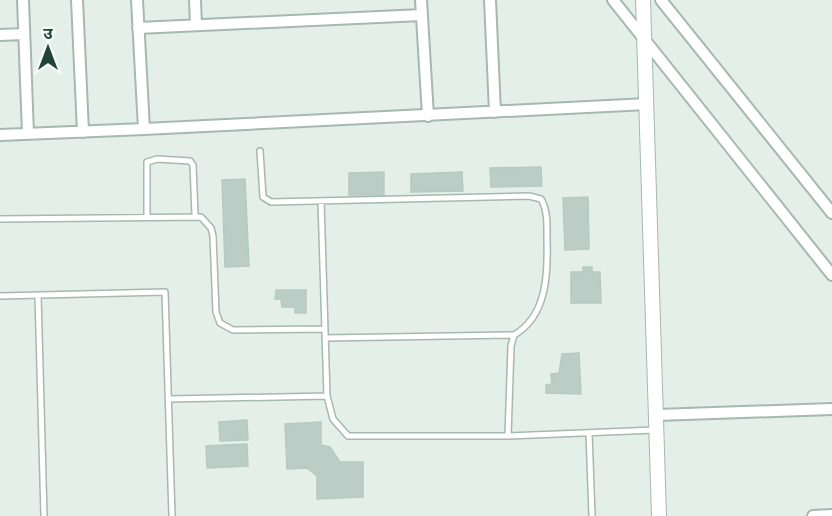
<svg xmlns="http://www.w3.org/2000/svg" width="832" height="516" viewBox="0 0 832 516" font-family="'Open Sans','Noto Sans Devanagari',sans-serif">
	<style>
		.building { fill: #bbcdc6; stroke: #b5cac2; stroke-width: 1.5 }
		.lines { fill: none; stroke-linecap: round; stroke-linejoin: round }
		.service-casing { stroke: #a5b8b2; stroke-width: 8 }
		.minor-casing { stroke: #a5b8b2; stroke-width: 14 }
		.tertiary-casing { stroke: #a5b8b2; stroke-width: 16 }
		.service { stroke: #fff; stroke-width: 5 }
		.minor { stroke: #fff; stroke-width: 10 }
		.tertiary { stroke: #fff; stroke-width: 14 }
	</style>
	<rect width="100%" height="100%" fill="#e4efea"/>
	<!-- building -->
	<path class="building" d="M541,167L542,186L491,187L490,168Z
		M384,172V195H349V173Z
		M462,172L463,191L411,192V174Z
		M245,179L249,266L225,267L222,180Z
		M588,197L589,249L565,250L563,198Z
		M583,267H592V272H600L601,303H571V272H583Z
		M276,290H306V313H295V307H282L281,299H275Z
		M579,353L581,394L546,393V385L552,384L551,374L559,373L562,354Z
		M247,420L248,440L220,441L219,422Z
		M321,422V445L330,447L340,462H363V497L317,499V476L307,468L287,469L285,424Z
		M247,444L248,466L207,468L206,446Z"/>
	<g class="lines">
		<defs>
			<path id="service" d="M260,151L263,197L271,202L529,196L541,199C548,211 547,226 547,240C548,274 547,316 514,335L511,346L508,436
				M321,201L327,396L333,419L348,436H508L655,430
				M147,216V162L157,159L190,161L193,165L195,215
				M0,219L201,217L211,228L213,236L216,312L220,323L233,330L325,329
				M38,295L44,516
				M0,296L165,292L172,516
				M325,338L514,335
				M169,399L327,396
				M589,433L592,516"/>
			<path id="minor" d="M23,0L28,134
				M77,0L83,132
				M137,0L144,129L647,104
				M195,0L196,25
				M421,0L428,116
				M490,0L495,112
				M613,0L832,275
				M661,0L832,213
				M138,28L422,15
				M0,35L23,34
				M0,135L144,129
				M657,415L832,409
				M813,516L832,515"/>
			<path id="tertiary" d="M643,0L659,516"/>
		</defs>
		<!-- service casing -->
		<use href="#service" class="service-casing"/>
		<!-- minor casing -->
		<use href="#minor" class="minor-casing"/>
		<!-- tertiary casing -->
		<use href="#tertiary" class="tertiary-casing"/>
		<!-- service -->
		<use href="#service" class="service"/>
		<!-- minor -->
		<use href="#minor" class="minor"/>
		<!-- tertiary -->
		<use href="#tertiary" class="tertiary"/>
	</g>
	<!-- north arrow -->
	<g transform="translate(48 48)" stroke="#f5fbf8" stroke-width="4.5" paint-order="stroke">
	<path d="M0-4.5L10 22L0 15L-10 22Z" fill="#20433b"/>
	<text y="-9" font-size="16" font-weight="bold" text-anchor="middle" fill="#20433b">उ</text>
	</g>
</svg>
